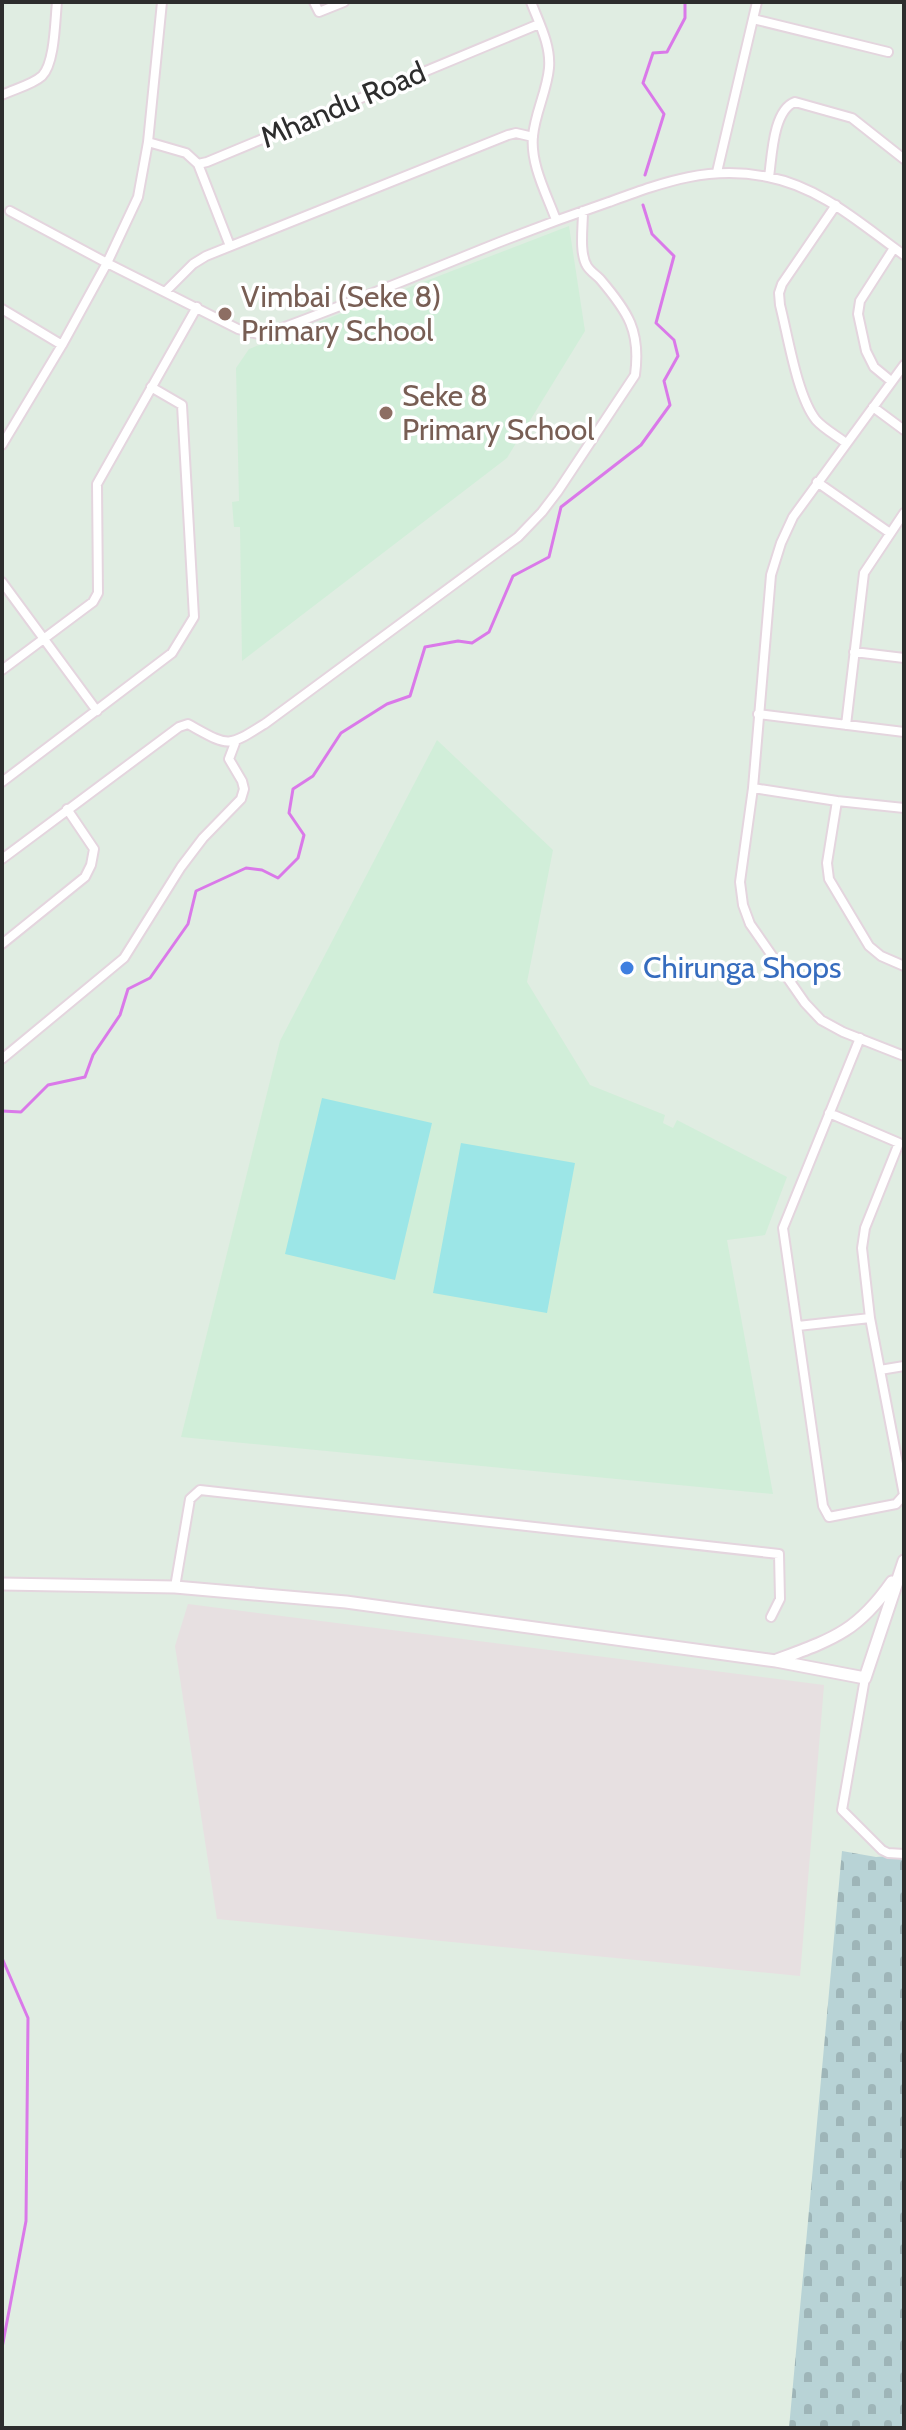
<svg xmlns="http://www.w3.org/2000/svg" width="906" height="2430" viewBox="0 0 906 2430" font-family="Cabin,sans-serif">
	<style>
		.industrial { fill: #e7e0e1 }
		.education { fill: #d1eed9 }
		.cemetery { fill: url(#cemetery-stones) }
		.pitch { fill: #9ce6e7 }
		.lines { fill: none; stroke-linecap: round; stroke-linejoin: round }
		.stream { stroke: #da79e9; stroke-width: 3 }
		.minor-casing { stroke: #e4d5de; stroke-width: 12 }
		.secondary-casing { stroke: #e4d5de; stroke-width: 15 }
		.minor { stroke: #fff; stroke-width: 8 }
		.secondary { stroke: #fff; stroke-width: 11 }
		.education-dot { fill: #8d6e63; stroke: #fff; stroke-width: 3 }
		.shop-dot { fill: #3f7fe0; stroke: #fff; stroke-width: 3 }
		.labels { text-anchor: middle; stroke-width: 7; stroke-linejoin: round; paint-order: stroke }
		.street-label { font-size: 30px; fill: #2d2d2d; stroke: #fff }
		.education-label { font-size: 30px; fill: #785e54; stroke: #fff; text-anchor: start }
		.shop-label { font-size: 30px; fill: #366cbe; stroke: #fff; text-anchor: start }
	</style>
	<defs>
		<pattern id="cemetery-stones" width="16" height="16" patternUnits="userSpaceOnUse" patternTransform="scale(2)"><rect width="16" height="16" fill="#b8d3d6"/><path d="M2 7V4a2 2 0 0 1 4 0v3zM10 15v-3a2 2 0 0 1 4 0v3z" fill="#9eb5b8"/></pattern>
	</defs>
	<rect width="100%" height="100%" fill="#e0ede2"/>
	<!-- industrial -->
	<path class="industrial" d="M188,1604L824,1685L800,1976L217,1919L175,1646Z"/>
	<!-- education -->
	<path class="education" d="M569,226L585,331L507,458L242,661L240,527H234L232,502L239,501L236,368L249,349Z
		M437,740L553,850L527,982L590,1085L665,1115L663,1123L673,1128L677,1120L787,1177L765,1235L727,1240L773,1494L181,1437L280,1041Z"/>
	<!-- cemetery -->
	<path class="cemetery" d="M842,1851L876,1857L904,1855V2428H789Z"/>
	<!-- pitch -->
	<path class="pitch" d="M322,1098L432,1123L395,1280L285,1254Z
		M461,1143L575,1163L547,1313L433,1293Z"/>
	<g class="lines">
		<!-- stream -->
		<path class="stream" d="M645,175L664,114L643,83L653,53L667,52L685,18V2
			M2,1111L21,1112L48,1085L85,1077L93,1055L120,1015L128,989L150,978L188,924L196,891L246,868L262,870L278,878L298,858L304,835L289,813L293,789L313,776L341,733L387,704L410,696L425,647L458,641L472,643L489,632L513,576L549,557L561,507L641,445L670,405L664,381L678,356L674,340L656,323L674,256L652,234L643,205
			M2,1958L28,2018L26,2221L2,2348"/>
		<defs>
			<path id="minor" d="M314,2L319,12L344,2
				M531,2C539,23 551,45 549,68C547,91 535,113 533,136C530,164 547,195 556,220
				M753,19L888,52
				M2,95C14,89 32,85 42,76C55,63 55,20 57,2
				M148,142L186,153L198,164L207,162L539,24
				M198,164L230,246
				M717,172L757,2
				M769,177C772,156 773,110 795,102L852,118L904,159
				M836,205L782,284L779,293L780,305C788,336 797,396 816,420C824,429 837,436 846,443
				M10,211L107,263L238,329L263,335C341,307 418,275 495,244C533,229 571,215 609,202C664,182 709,165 768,177C821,187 862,225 904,255
				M166,291L193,264L206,256L508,135L516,133L533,137
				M2,309L62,345
				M904,365L793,517L781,543L771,575L753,788L740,882L743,905L750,924L805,1003L821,1020L843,1032L904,1056
				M891,381L874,367L866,351L858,314L860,301L894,248
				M873,407L904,430
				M2,445L62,345L107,263L138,197L148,142L162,2
				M817,482L890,533
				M2,582L97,711
				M854,652L904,658
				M2,670L93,602L98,593L97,484L197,307
				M758,714L904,732
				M846,725L864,573L904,513
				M2,782L172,653L194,617L182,405L151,387
				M753,788L837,801L827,863L829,879L869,946L881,956L904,966
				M837,801L904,808
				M2,859L179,727L188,724C230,747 226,748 266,723L518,537L542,512L558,491L635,375C641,331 628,312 600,279C596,275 590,271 587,266C579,253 583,227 583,211
				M2,944L85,877L91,865L94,849L67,809
				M2,1059L124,958L181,867L203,838L241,799L244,789L242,781L229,759L235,743
				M829,1113L899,1143L865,1228L862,1248L870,1318L904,1495L896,1504L829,1517L823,1506L783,1228L860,1038
				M798,1326L870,1318
				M880,1370L904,1366
				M175,1587L190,1499L200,1490L779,1554L780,1599L771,1617
				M865,1678L842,1810L882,1850L888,1853L904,1854"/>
			<path id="secondary" d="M2,1584L175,1587L346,1602L776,1661L865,1678L904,1561
				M777,1660C833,1639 857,1632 892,1582"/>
		</defs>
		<!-- minor casing -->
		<use href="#minor" class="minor-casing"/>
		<!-- secondary casing -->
		<use href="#secondary" class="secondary-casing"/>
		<!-- minor -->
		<use href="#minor" class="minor"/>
		<!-- secondary -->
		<use href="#secondary" class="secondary"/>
	</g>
	<!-- markers -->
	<g class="education-dot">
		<circle cx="225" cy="314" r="8"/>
		<circle cx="386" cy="413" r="8"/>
	</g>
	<circle class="shop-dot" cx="627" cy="968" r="8"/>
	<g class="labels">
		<!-- street labels -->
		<g class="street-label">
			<text transform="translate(343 105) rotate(-23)" y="10">Mhandu Road</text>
		</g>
		<!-- education labels -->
		<g class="education-label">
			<text x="241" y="307">Vimbai (Seke 8)<tspan x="241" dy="34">Primary School</tspan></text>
			<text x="402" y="406">Seke 8<tspan x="402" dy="34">Primary School</tspan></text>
		</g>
		<!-- shop labels -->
		<g class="shop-label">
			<text x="643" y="978">Chirunga Shops</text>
		</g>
	</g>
	<!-- border -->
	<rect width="906" height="2430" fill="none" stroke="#2d2d2d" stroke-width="8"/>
</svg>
